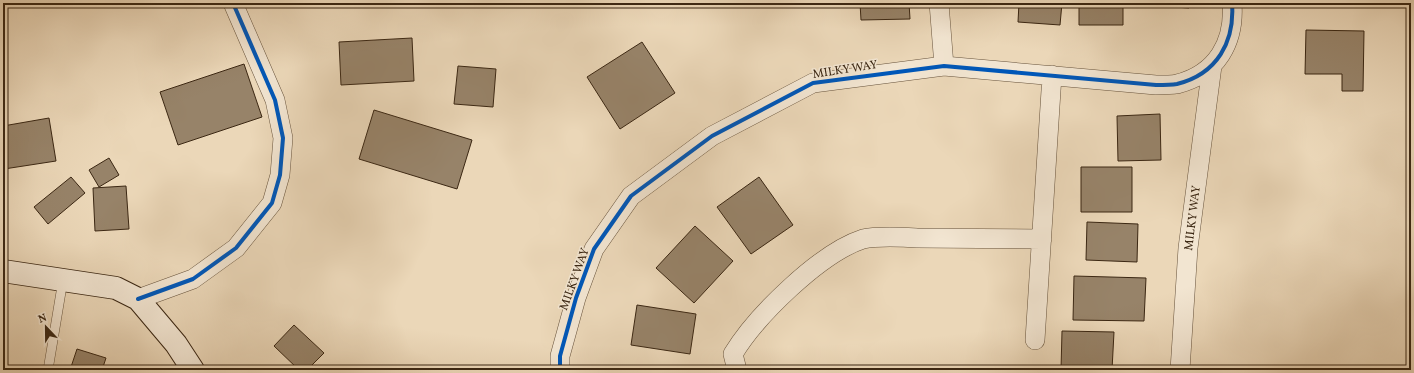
<svg xmlns="http://www.w3.org/2000/svg" width="1414" height="373" viewBox="0 0 1414 373" font-family="Vollkorn,serif">
	<style>
		.building { fill: #978369; stroke: #3b2713 }
		.lines { fill: none; stroke-linecap: round; stroke-linejoin: round }
		.lane-casing { stroke: #67533c; stroke-width: 10 }
		.street-casing { stroke: #67533c; stroke-width: 20 }
		.secondary-casing { stroke: #3b2713; stroke-width: 24 }
		.lane { stroke: #f2e5d1; stroke-width: 9 }
		.street { stroke: #f2e5d1; stroke-width: 19 }
		.secondary { stroke: #f2e5d1; stroke-width: 22 }
		.cycleway-casing { stroke: #f2e5d1; stroke-width: 6 }
		.cycleway { stroke: #0057b8; stroke-width: 4 }
		.labels { text-anchor: middle; stroke-width: 3; stroke-linejoin: round; paint-order: stroke }
		.street-label { font-size: 12px; fill: #3b2713; stroke: #f2e5d1 }
	</style>
	<rect width="100%" height="100%" fill="#ebd7b8"/>
	<filter id="stains"><feTurbulence type="fractalNoise" baseFrequency=".005" numOctaves="4"/><feColorMatrix values="0 0 0 0 .2 0 0 0 0 .09 0 0 0 0 .02 0 0 0 .5 -.17"/></filter>
	<radialGradient id="worn" r=".72"><stop offset=".6" stop-color="#630" stop-opacity="0"/><stop offset="1" stop-color="#630" stop-opacity=".3"/></radialGradient>
	<!-- building -->
	<path class="building" d="M860,3H909L910,19L861,20Z
		M1019,3H1062L1060,25L1018,22Z
		M1079,3H1123V25H1079Z
		M1145,3H1189V8L1145,5Z
		M1306,30L1364,31L1363,91H1342V74H1305Z
		M412,38L414,81L341,85L339,42Z
		M642,42L675,93L620,129L587,77Z
		M244,64L262,117L178,145L160,92Z
		M458,66L496,69L493,107L454,104Z
		M374,110L472,140L457,189L359,159Z
		M1160,114L1161,160L1118,161L1117,116Z
		M49,118L56,161L4,169L3,126Z
		M109,158L119,175L99,187L89,170Z
		M1081,167H1132V212H1081Z
		M71,177L85,193L48,224L34,207Z
		M759,177L793,225L751,254L717,207Z
		M126,186L129,229L95,231L93,188Z
		M1087,222L1138,224L1137,262L1086,260Z
		M695,226L733,261L694,303L656,268Z
		M1074,276L1146,278L1144,321L1073,320Z
		M637,305L696,314L690,354L631,345Z
		M294,325L324,353L307,370H299L274,346Z
		M1062,331L1114,332L1112,370H1061Z
		M77,349L106,358L102,370H70Z"/>
	<g class="lines">
		<defs>
			<path id="lane" d="M48,370L63,280"/>
			<path id="street" d="M939,3L944,66
				M138,299L193,279L236,248L272,203L280,175L283,138L275,100L233,3
				M1035,340L1052,75
				M560,370V356L576,298L594,249L631,196L712,136L813,83L944,66L1156,85C1163,85 1171,85 1177,84C1217,74 1235,42 1232,3
				M737,370L733,354C756,316 820,253 863,239C875,236 904,237 917,238C959,238 1000,239 1042,239
				M1180,370L1188,248L1212,66"/>
			<path id="secondary" d="M3,271L116,288L138,299L176,344L193,370"/>
		</defs>
		<!-- lane casing -->
		<use href="#lane" class="lane-casing"/>
		<!-- street casing -->
		<use href="#street" class="street-casing"/>
		<!-- secondary casing -->
		<use href="#secondary" class="secondary-casing"/>
		<!-- lane -->
		<use href="#lane" class="lane"/>
		<!-- street -->
		<use href="#street" class="street"/>
		<!-- secondary -->
		<use href="#secondary" class="secondary"/>
		<defs>
			<path id="cycleway" d="M138,299L193,279L236,248L272,203L280,175L283,138L275,100L233,3
				M560,370V356L576,298L594,249L631,196L712,136L813,83L944,66L1156,85C1163,85 1171,85 1177,84C1217,74 1235,42 1232,3"/>
		</defs>
		<!-- cycleway casing -->
		<use href="#cycleway" class="cycleway-casing"/>
		<!-- cycleway -->
		<use href="#cycleway" class="cycleway"/>
	</g>
	<g class="labels">
		<!-- street labels -->
		<g class="street-label">
			<text transform="translate(845 69) rotate(-9)" y="4">MILKY WAY</text>
			<text transform="translate(1192 218) rotate(-83)" y="4">MILKY WAY</text>
			<text transform="translate(574 279) rotate(-70)" y="4">MILKY WAY</text>
		</g>
	</g>
	<!-- margin -->
	<rect width="1414" height="373" fill="none" stroke="#ebd7b8" stroke-width="16"/>
	<rect x="4" y="4" width="1406" height="365" fill="none" stroke="#3b2713" stroke-width="2"/>
	<rect x="8" y="8" width="1398" height="357" fill="none" stroke="#3b2713"/>
	<!-- north arrow -->
	<g transform="translate(46 327) rotate(338)" stroke="#f2e5d1" stroke-width="3" paint-order="stroke">
	<path d="M0-3L7 15L0 10L-7 15Z" fill="#3b2713"/>
	<text y="-6" font-size="11" font-weight="bold" text-anchor="middle" fill="#3b2713">N</text>
	</g>
	<rect width="100%" height="100%" filter="url(#stains)"/>
	<rect width="100%" height="100%" fill="url(#worn)"/>
</svg>
